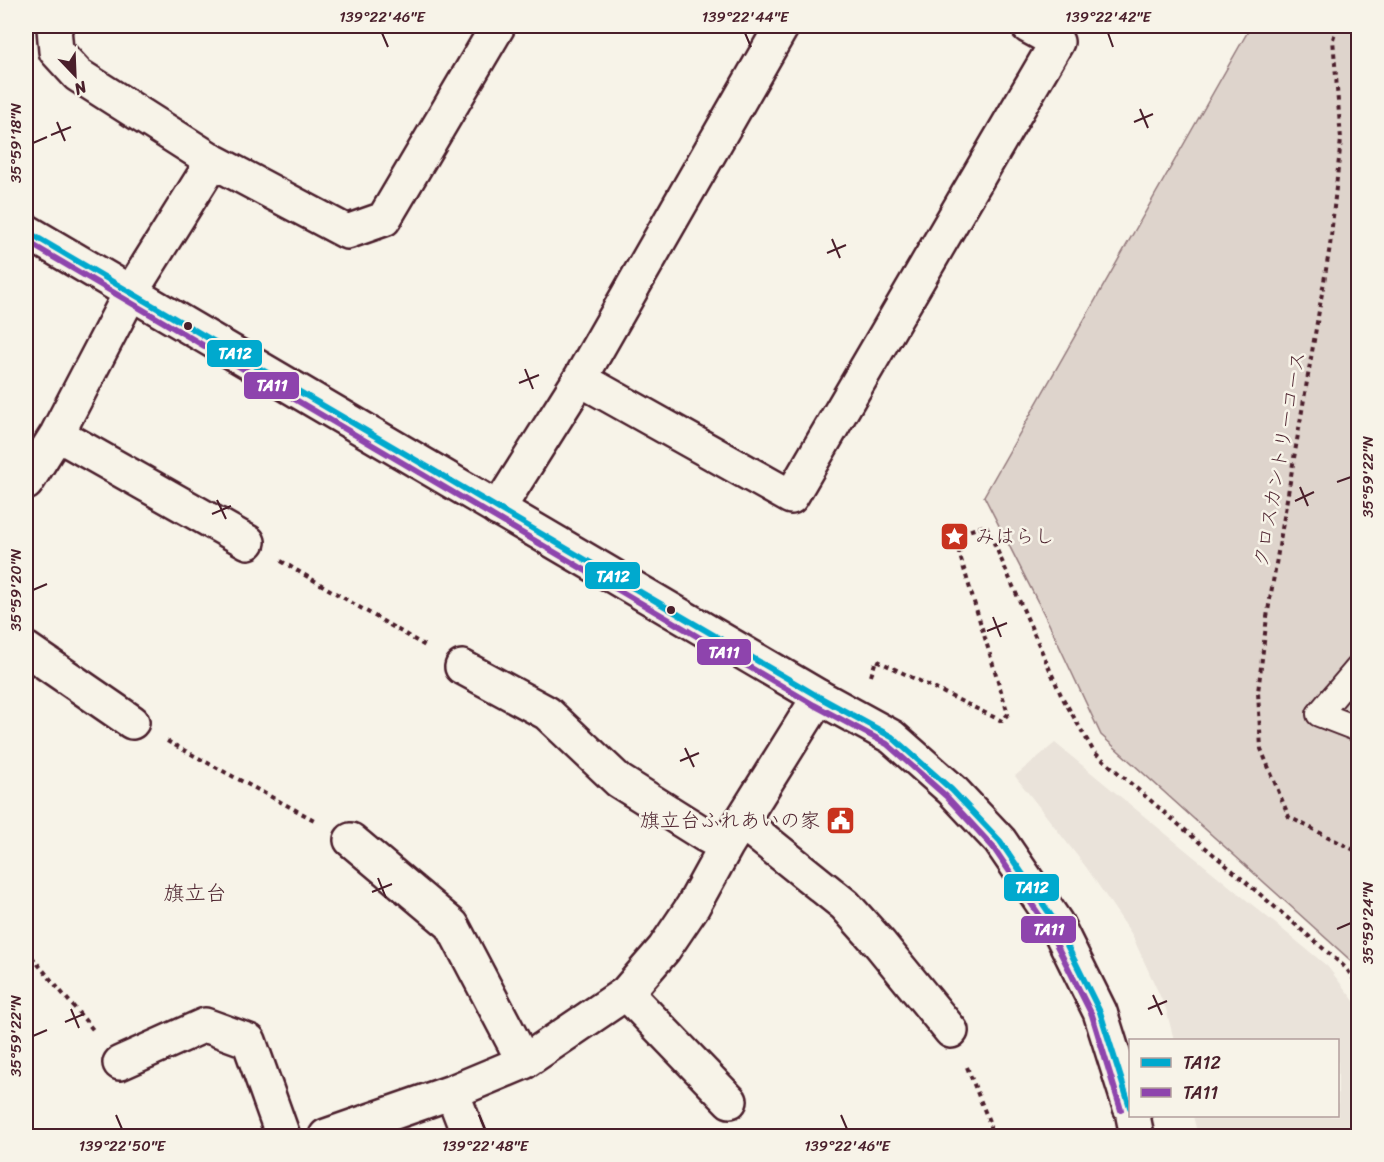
<svg xmlns="http://www.w3.org/2000/svg" width="1384" height="1162" viewBox="0 0 1384 1162" font-family="Sriracha,'Klee One',sans-serif">
	<style>
		.built { fill: #eae3da }
		.green { fill: #ded4cc; stroke: #947a7c; stroke-width: 1.5 }
		.lines { fill: none; stroke-linecap: round; stroke-linejoin: round }
		.service-casing { stroke: #4a1f2b; stroke-width: 28 }
		.minor-casing { stroke: #4a1f2b; stroke-width: 38 }
		.tertiary-casing { stroke: #4a1f2b; stroke-width: 38 }
		.path { stroke: #4a1f2b; stroke-width: 4; stroke-dasharray: 4.5 4.5; stroke-linecap: butt }
		.service { stroke: #f7f3e8; stroke-width: 24 }
		.minor { stroke: #f7f3e8; stroke-width: 33 }
		.tertiary { stroke: #f7f3e8; stroke-width: 33 }
		.bus-1-casing { stroke: #f7f3e8; stroke-width: 10 }
		.bus-2-casing { stroke: #f7f3e8; stroke-width: 10 }
		.bus-1 { stroke: #00a9ce; stroke-width: 6 }
		.bus-2 { stroke: #8e44ad; stroke-width: 6 }
		.ticks { fill: none; stroke: #4a1f2b; stroke-width: 2 }
		.bus-dot { fill: #4a1f2b; stroke: #f7f3e8; stroke-width: 2 }
		.labels { text-anchor: middle; stroke-width: 5; stroke-linejoin: round; paint-order: stroke }
		.street-label { font-size: 20px; fill: #4a1f2b; stroke: #f7f3e8 }
		.poi-label { font-size: 20px; fill: #4a1f2b; stroke: #f7f3e8; text-anchor: start }
		.neighbourhood-label { font-size: 21px; fill: #4a1f2b; stroke: #f7f3e8 }
		.line-badge { stroke: #f7f3e8; stroke-width: 2 }
		.badge-label { font-size: 16px; text-anchor: middle; font-weight: bold; fill: #fff }
		.neatline { fill: none; stroke: #4a1f2b; stroke-width: 2 }
		.ticks-label { font-size: 15px; text-anchor: middle; fill: #4a1f2b }
	</style>
	<rect width="100%" height="100%" fill="#f7f3e8"/>
	<filter id="ink" filterUnits="userSpaceOnUse"><feTurbulence type="fractalNoise" baseFrequency=".0167" numOctaves="2"/><feDisplacementMap in="SourceGraphic" scale="12" xChannelSelector="R" yChannelSelector="G"/><feConvolveMatrix kernelMatrix="1 2 1 2 8 2 1 2 1" color-interpolation-filters="sRGB"/></filter>
	<g filter="url(#ink)">
		<!-- built -->
		<path class="built" d="M1055,743L1327,966L1358,1006V1134L1353,1136H1198L1193,1116H1338V1040H1174L1166,1009L1131,933L1086,867L1015,776Z"/>
		<!-- green -->
		<path class="green" d="M1251,26H1358V967L1101,735L1049,624L984,496Z"/>
		<g class="lines">
			<defs>
				<path id="service" d="M1358,668L1319,714L1358,729"/>
				<path id="minor" d="M213,161L347,232L384,219L498,26
					M580,379L791,497L1057,42L1028,26
					M57,434L248,542
					M26,483L57,434L131,292L213,161L78,75L56,51L54,28L56,26
					M498,509L580,379L782,26
					M26,649L132,722
					M462,667L547,713L619,781L705,835L726,846
					M742,822L845,905L880,944L951,1031
					M351,840L452,925L524,1062
					M626,993L730,1101
					M120,1063L205,1025L249,1041L283,1136
					M452,1092L469,1136
					M326,1136L452,1092L524,1062L626,993L664,949L693,906L726,846L819,697"/>
				<path id="tertiary" d="M26,231L819,697L892,737L952,790L1000,841L1056,923L1100,1012L1130,1107
					M1133,1116L1137,1136"/>
			</defs>
			<!-- service casing -->
			<use href="#service" class="service-casing"/>
			<!-- minor casing -->
			<use href="#minor" class="minor-casing"/>
			<!-- tertiary casing -->
			<use href="#tertiary" class="tertiary-casing"/>
			<!-- path -->
			<path class="path" d="M1337,26L1333,39L1341,139L1330,246L1267,617L1258,692L1261,749L1289,817L1358,852
				M281,561L427,647
				M871,676L876,660L1002,721L1008,714L954,536L986,525L1061,695L1094,752L1346,968L1358,985
				M167,741L316,821
				M26,950L95,1032
				M967,1067L990,1124V1136"/>
			<!-- service -->
			<use href="#service" class="service"/>
			<!-- minor -->
			<use href="#minor" class="minor"/>
			<!-- tertiary -->
			<use href="#tertiary" class="tertiary"/>
			<defs>
				<path id="bus-1" d="M26,231L819,697L892,737L952,790L1000,841L1056,923L1100,1012L1130,1107"/>
				<path id="bus-2" d="M26,241L814,705L887,744L946,796L993,847L1048,928L1092,1015L1121,1110"/>
			</defs>
			<!-- bus-1 casing -->
			<use href="#bus-1" class="bus-1-casing"/>
			<!-- bus-2 casing -->
			<use href="#bus-2" class="bus-2-casing"/>
			<!-- bus-1 -->
			<use href="#bus-1" class="bus-1"/>
			<!-- bus-2 -->
			<use href="#bus-2" class="bus-2"/>
		</g>
	</g>
	<!-- ticks -->
	<path class="ticks" d="M382,33L388,47M745,33L751,47M1108,33L1113,47M1140,109L1148,128M57,122L65,141M1134,122L1153,114M51,135L71,127M33,143L47,137M832,239L840,258M827,253L846,245M525,369L533,389M519,383L539,375M1337,482L1351,477M1300,487L1308,506M217,500L226,519M1295,501L1314,492M212,514L231,506M33,590L47,584M993,617L1001,637M987,631L1007,623M685,748L694,767M680,761L699,753M378,878L386,898M372,892L392,884M1337,929L1351,923M1153,995L1162,1015M71,1009L79,1028M1148,1009L1167,1001M65,1022L84,1014M33,1036L47,1030M116,1115L122,1129M479,1115L485,1129M841,1115L847,1129"/>
	<!-- icons -->
	<defs>
		<symbol id="sight-square" viewBox="-11 -11 22 22"><rect x="-9" y="-9" width="18" height="18" rx="4" fill="#c8321e" stroke="#f7f3e8"/><path d="M0-6L1.8-2.2L6-1.7L2.9 1.2L3.7 5.4L0 3.3L-3.7 5.4L-2.9 1.2L-6-1.7L-1.8-2.2Z" fill="#fff"/></symbol>
		<symbol id="civic-square" viewBox="-11 -11 22 22"><rect x="-9" y="-9" width="18" height="18" rx="4" fill="#c8321e" stroke="#f7f3e8"/><path d="M-.6-6.5H3V-4.5H.6V-3L4-1V1h2V6H-6V1h2V-1L-.6-3ZM-1.2 2.5V6h2.4V2.5Z" fill="#fff"/></symbol>
	</defs>
	<g fill-rule="evenodd">
		<use href="#sight-square" x="938" y="520" width="33" height="33"/>
		<use href="#civic-square" x="824" y="804" width="33" height="33"/>
	</g>
	<!-- markers -->
	<g class="bus-dot">
		<circle cx="188" cy="326" r="5"/>
		<circle cx="671" cy="610" r="5"/>
	</g>
	<g class="labels">
		<!-- street labels -->
		<g class="street-label">
			<text transform="translate(1279 459) rotate(-80)" y="7">クロスカントリーコース</text>
		</g>
		<!-- poi labels -->
		<g class="poi-label">
			<text x="975" y="543">みはらし</text>
			<text x="820" y="827" text-anchor="end">旗立台ふれあいの家</text>
		</g>
		<!-- neighbourhood labels -->
		<g class="neighbourhood-label">
			<text x="195" y="900">旗立台</text>
		</g>
	</g>
	<g class="line-badge">
		<rect x="206" y="339" width="57" height="29" rx="6" fill="#00a9ce"/>
		<rect x="243" y="371" width="57" height="29" rx="6" fill="#8e44ad"/>
		<rect x="584" y="561" width="57" height="29" rx="6" fill="#00a9ce"/>
		<rect x="696" y="638" width="56" height="28" rx="6" fill="#8e44ad"/>
		<rect x="1003" y="873" width="57" height="29" rx="6" fill="#00a9ce"/>
		<rect x="1020" y="915" width="57" height="29" rx="6" fill="#8e44ad"/>
	</g>
	<g class="badge-label">
		<text x="235" y="359">TA12</text>
		<text x="272" y="391">TA11</text>
		<text x="613" y="582">TA12</text>
		<text x="724" y="658">TA11</text>
		<text x="1032" y="893">TA12</text>
		<text x="1049" y="935">TA11</text>
	</g>
	<!-- margin -->
	<rect width="1384" height="1162" fill="none" stroke="#f7f3e8" stroke-width="66"/>
	<!-- legend -->
	<rect x="1129" y="1039" width="210" height="78" fill="#f7f3e8" stroke="#b29e9c" stroke-width="1.5"/>
	<rect x="1141" y="1058" width="30" height="9" fill="#00a9ce" stroke="#b29e9c" stroke-width="1.5"/>
	<text x="1183" y="1069" font-size="18" fill="#4a1f2b">TA12</text>
	<rect x="1141" y="1088" width="30" height="9" fill="#8e44ad" stroke="#b29e9c" stroke-width="1.5"/>
	<text x="1183" y="1099" font-size="18" fill="#4a1f2b">TA11</text>
	<!-- north arrow -->
	<g transform="translate(75 75) rotate(157)" stroke="#f7f3e8" stroke-width="4.5" paint-order="stroke">
	<path d="M0-4.5L10 22L0 15L-10 22Z" fill="#4a1f2b"/>
	<text y="-9" font-size="16" font-weight="bold" text-anchor="middle" fill="#4a1f2b">N</text>
	</g>
	<rect x="33" y="33" width="1318" height="1096" class="neatline"/>
	<g class="ticks-label">
		<text x="382" y="22">139°22'46"E</text>
		<text x="745" y="22">139°22'44"E</text>
		<text x="1108" y="22">139°22'42"E</text>
		<text transform="translate(16 143) rotate(-90)" y="5">35°59'18"N</text>
		<text transform="translate(1368 477) rotate(-90)" y="5">35°59'22"N</text>
		<text transform="translate(16 590) rotate(-90)" y="5">35°59'20"N</text>
		<text transform="translate(1368 923) rotate(-90)" y="5">35°59'24"N</text>
		<text transform="translate(16 1036) rotate(-90)" y="5">35°59'22"N</text>
		<text x="122" y="1151">139°22'50"E</text>
		<text x="485" y="1151">139°22'48"E</text>
		<text x="847" y="1151">139°22'46"E</text>
	</g>
</svg>
